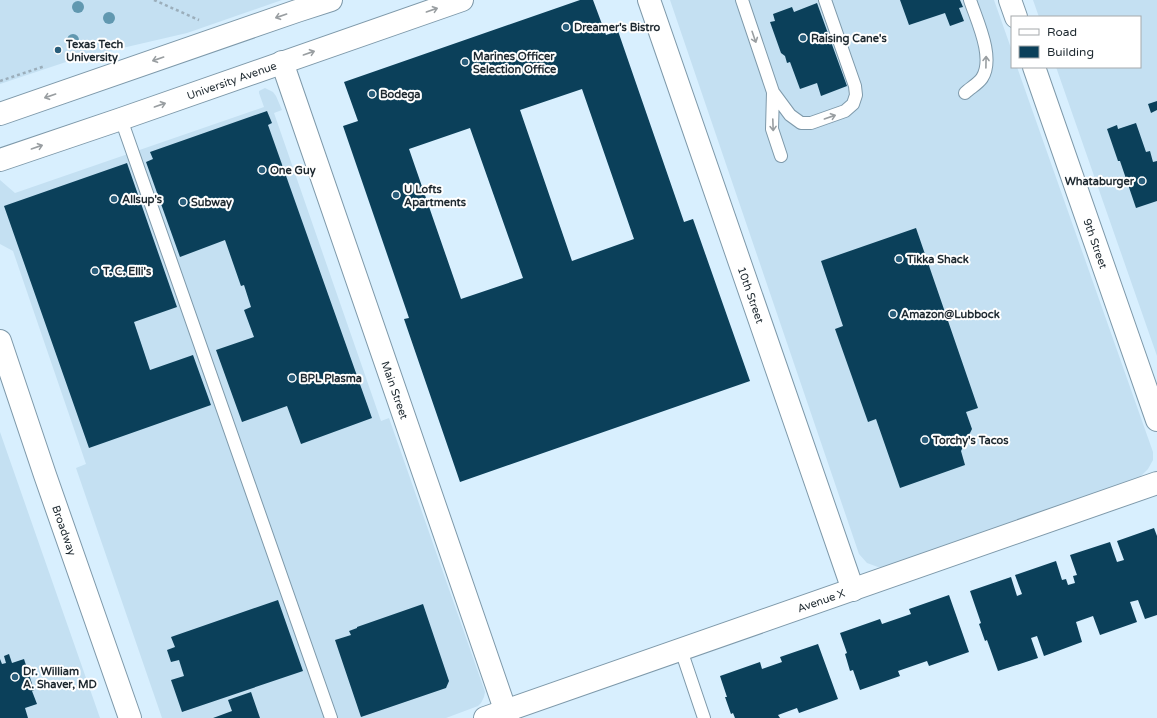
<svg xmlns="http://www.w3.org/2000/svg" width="1157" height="718" viewBox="0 0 1157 718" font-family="'Varela Round',sans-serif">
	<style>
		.built { fill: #c4e0f2 }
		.building { fill: #0b405a; fill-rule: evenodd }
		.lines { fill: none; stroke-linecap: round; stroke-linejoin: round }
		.lane-casing { stroke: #7e99aa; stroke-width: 14 }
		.street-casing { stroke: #7e99aa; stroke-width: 24 }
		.secondary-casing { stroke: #7e99aa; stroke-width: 24 }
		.path { stroke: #9baebb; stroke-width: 2.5; stroke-dasharray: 3 3; stroke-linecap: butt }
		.lane { stroke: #fff; stroke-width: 12 }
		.street { stroke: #fff; stroke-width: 22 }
		.secondary { stroke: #fff; stroke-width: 22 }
		.tree { fill: #6198b0 }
		.oneway { stroke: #999ea1 }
		.poi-dot { fill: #2a5e7b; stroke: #fff; stroke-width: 1.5 }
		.labels { text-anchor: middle; stroke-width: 4; stroke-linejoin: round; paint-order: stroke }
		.poi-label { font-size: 11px; font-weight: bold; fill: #1d282f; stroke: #fff; text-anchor: start }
		.street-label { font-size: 11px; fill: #1d282f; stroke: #fff }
	</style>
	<rect width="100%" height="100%" fill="#d8effe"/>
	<!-- built -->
	<path class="built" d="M0,0H282L187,33L75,59L0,84Z
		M670,0H994L1012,51V67H1017L1153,452V460L1148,469L1140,477L1126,482L886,567H878L867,563L859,554Z
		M1033,0H1157V356L1056,67H1140V17H1039Z
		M265,88L273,92L276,96L282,110L274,113L381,421L389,418L483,686L485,692L484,697L481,703L478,706L446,718H162L76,468L86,464L13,251L0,244V180L15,193L264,107L259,93V91Z
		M0,432L100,718H0Z"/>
	<!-- building -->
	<path class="building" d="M580,0H593L606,35L618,31L684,222L693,219L750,381L460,482L404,319L409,318L343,126L358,121L344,82ZM582,89L634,239L572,261L520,110ZM470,128L523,278L461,299L409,149Z
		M900,0H960L963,7L959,8L964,21L950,26L945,13L909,25Z
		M817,3L847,86L821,96L817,83L800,89L790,62L787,63L785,56L781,53L770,22L775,21L773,14L792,7L794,12Z
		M1157,101V110L1151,113L1148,104Z
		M267,111L272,123L268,125L372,418L301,444L287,406L242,422L216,350L254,337L244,310L251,307L244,285L241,286L225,240L180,257L146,162L153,159L150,152Z
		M1136,123L1146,152L1150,151L1153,162L1157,161V201L1136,208L1120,161H1118L1107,129L1117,125L1118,129Z
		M127,163L177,307L134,322L150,370L193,355L211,405L89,448L4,206Z
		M916,228L978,408L966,412L972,429L961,451L965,465L900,488L876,419L868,422L835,329L843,326L821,261Z
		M1154,528L1157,536V615L1145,619L1138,600L1130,602L1137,622L1100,635L1093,616L1076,622L1082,642L1044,656L1037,636L1031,638L1038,658L998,671L987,640L985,641L979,624L981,623L970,591L1011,577L1017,596L1022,594L1015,575L1056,561L1062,580L1066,579L1068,585L1075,583L1073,576L1077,575L1070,555L1110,542L1117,562L1124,560L1117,541Z
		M949,595L969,652L929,666L927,661L898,671L900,676L860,690L853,670L850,671L845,654L847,653L840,633L880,619L882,624L911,614L909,609Z
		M278,600L303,671L182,712L171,680L184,676L179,660L171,662L167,650L175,647L171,637Z
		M423,604L449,681L446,688L361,717L335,640L351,635L349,631L357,628V627Z
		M818,644L838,699L799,713L797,708L778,715L780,718H735L733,713L731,714L725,697H727L720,676L760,662L762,669L782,662L780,657Z
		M9,654L12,663L24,659L34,690L32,691L37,704L25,708L28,718H0V659L2,664L6,663L4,656Z
		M251,692L260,718H213L232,711L228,700Z"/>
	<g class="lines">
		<defs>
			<path id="lane" d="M742,0L773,92L790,115L801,123H811L845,111L853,104L856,95L855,86L825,0
				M773,92L772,129L781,156
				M965,93C970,88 978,84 982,78C995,58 977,21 970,0
				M121,119L331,718
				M681,650L704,718"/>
			<g id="street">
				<path id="s1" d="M649,0L853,590"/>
				<path d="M1010,0L1016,17"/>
				<path id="s2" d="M1034,67L1157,420"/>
			</g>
			<g id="secondary">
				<path id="s3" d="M282,62L508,718"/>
				<path d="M0,114L297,11L331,0"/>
				<path id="s4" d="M0,160L121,119L462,0"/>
				<path id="s5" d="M0,341L45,475L130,718"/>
				<path id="s6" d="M485,718L1157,483"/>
			</g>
		</defs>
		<!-- lane casing -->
		<use href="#lane" class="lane-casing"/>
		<!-- street casing -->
		<use href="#street" class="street-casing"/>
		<!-- secondary casing -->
		<use href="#secondary" class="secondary-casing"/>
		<!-- path -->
		<path class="path" d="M154,0L199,20
			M0,81L45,66"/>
		<!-- lane -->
		<use href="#lane" class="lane"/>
		<!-- street -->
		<use href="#street" class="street"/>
		<!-- secondary -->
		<use href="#secondary" class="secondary"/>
	</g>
	<!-- trees -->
	<g class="tree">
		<circle cx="78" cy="7" r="6"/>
		<circle cx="109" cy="18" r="6"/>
		<circle cx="73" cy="40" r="6"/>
	</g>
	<!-- one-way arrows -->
	<defs><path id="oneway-shaft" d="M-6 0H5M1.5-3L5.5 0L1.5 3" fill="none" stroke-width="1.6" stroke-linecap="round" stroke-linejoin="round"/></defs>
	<g class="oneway">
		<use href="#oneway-shaft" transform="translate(432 10) rotate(-19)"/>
		<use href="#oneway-shaft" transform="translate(281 16) rotate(161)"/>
		<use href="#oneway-shaft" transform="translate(754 37) rotate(71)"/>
		<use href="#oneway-shaft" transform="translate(309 53) rotate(-19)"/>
		<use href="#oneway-shaft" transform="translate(158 59) rotate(161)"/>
		<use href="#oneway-shaft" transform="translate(986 62) rotate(-89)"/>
		<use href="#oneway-shaft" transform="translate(50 96) rotate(161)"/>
		<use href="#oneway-shaft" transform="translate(160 105) rotate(-19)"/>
		<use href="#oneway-shaft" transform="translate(830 117) rotate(-19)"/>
		<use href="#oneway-shaft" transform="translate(773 125) rotate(88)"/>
		<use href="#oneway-shaft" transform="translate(37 147) rotate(-19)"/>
	</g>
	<!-- markers -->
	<g class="poi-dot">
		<circle cx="566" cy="27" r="4"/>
		<circle cx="803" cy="38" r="4"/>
		<circle cx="58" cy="50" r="4"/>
		<circle cx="465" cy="62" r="4"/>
		<circle cx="372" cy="94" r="4"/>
		<circle cx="262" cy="170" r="4"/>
		<circle cx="1142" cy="181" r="4"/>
		<circle cx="396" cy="195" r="4"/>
		<circle cx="114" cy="199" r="4"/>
		<circle cx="183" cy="202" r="4"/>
		<circle cx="899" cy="259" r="4"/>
		<circle cx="95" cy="271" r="4"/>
		<circle cx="893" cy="314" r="4"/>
		<circle cx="292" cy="378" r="4"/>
		<circle cx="925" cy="440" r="4"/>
		<circle cx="15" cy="677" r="4"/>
	</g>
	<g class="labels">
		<!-- poi labels -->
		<g class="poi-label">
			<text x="574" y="31">Dreamer's Bistro</text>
			<text x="811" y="42">Raising Cane's</text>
			<text x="66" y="48">Texas Tech<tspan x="66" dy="13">University</tspan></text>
			<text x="473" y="60">Marines Officer<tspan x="473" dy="13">Selection Office</tspan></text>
			<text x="380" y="98">Bodega</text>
			<text x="270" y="174">One Guy</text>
			<text x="1134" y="185" text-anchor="end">Whataburger</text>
			<text x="404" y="193">U Lofts<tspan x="404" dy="13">Apartments</tspan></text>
			<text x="122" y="203">Allsup's</text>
			<text x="191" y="206">Subway</text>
			<text x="907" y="263">Tikka Shack</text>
			<text x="103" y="275">T. C. Elli's</text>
			<text x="901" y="318">Amazon@Lubbock</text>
			<text x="300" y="382">BPL Plasma</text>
			<text x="933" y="444">Torchy's Tacos</text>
			<text x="23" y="675">Dr. William<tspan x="23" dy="13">A. Shaver, MD</tspan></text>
		</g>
		<!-- street labels -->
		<g class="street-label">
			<text dy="4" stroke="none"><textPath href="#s4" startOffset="245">University Avenue</textPath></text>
			<text dy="4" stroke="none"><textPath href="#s2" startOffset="187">9th Street</textPath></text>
			<text dy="4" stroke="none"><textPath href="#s1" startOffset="312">10th Street</textPath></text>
			<text dy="4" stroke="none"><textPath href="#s3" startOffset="347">Main Street</textPath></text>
			<text dy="4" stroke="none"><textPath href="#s5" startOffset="200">Broadway</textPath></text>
			<text dy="4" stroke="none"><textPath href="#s6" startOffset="356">Avenue X</textPath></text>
		</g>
	</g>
	<!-- legend -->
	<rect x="1011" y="16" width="130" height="52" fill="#ffffff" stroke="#a5a9ac"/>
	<rect x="1019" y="29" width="20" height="6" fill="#ffffff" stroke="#a5a9ac"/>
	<text x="1047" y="36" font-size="12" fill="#1d282f">Road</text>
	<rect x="1019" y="46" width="20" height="12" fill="#0b405a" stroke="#a5a9ac"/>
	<text x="1047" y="56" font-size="12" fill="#1d282f">Building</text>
</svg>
